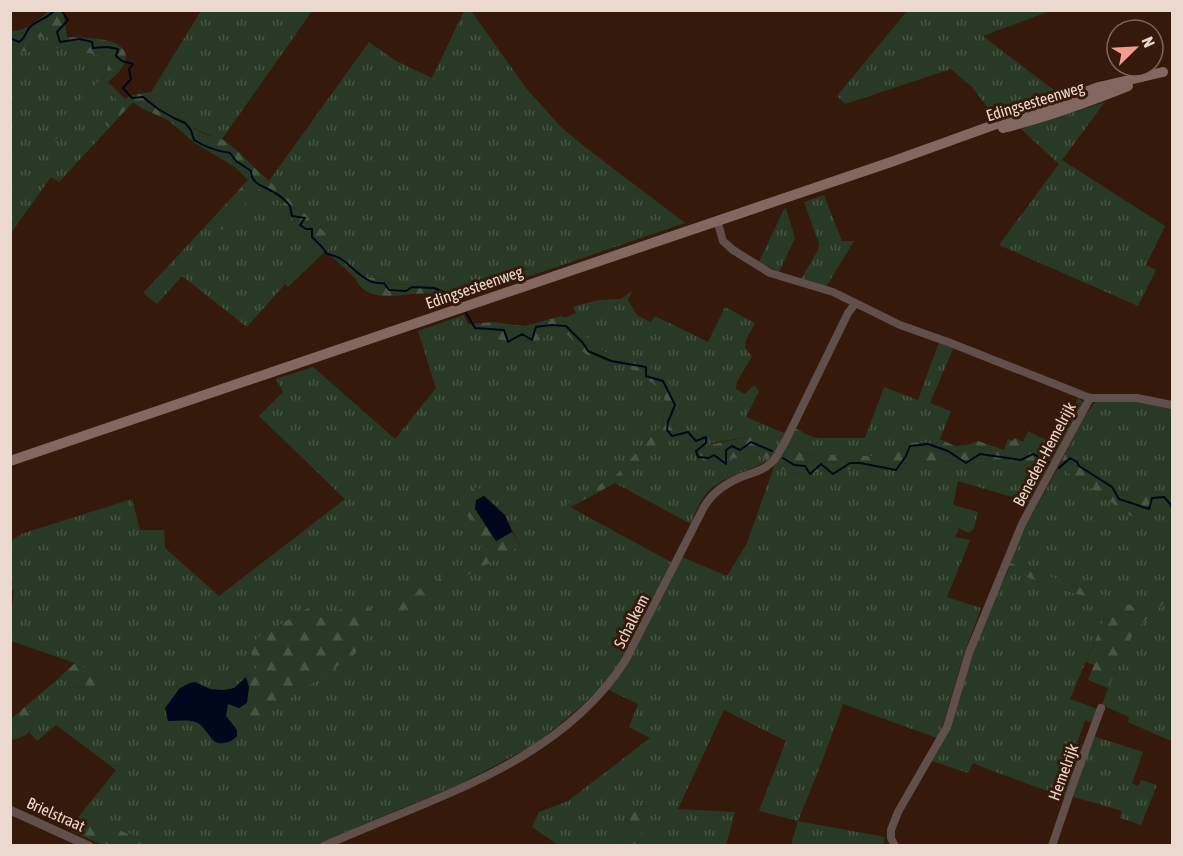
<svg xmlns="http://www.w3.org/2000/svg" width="1183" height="856" viewBox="0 0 1183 856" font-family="'Asap Condensed',sans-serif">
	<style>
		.grass { fill: url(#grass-tufts); fill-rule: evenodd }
		.forest { fill: url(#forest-firs) }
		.water { fill: #00071c }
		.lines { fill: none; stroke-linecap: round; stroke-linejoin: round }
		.stream { stroke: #00071c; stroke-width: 2 }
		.minor { stroke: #604f4a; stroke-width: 8 }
		.tertiary { stroke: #604f4a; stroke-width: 9 }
		.secondary { stroke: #836861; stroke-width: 10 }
		.labels { text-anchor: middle; stroke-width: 6; stroke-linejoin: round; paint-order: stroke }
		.street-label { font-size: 16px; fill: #ebd8cf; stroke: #351a0b }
	</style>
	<defs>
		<pattern id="grass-tufts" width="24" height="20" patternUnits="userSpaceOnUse" patternTransform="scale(1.5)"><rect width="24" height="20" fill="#283a25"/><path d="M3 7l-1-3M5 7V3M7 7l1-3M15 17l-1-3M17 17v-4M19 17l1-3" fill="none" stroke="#475644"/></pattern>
		<pattern id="forest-firs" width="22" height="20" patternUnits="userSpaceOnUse" patternTransform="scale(1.5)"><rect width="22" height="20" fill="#283a25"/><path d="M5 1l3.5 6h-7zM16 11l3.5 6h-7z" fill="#475644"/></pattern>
	</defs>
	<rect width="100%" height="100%" fill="#351a0b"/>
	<!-- grass -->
	<path class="grass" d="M201,11H312L222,139C205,135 178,123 173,105L151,92Z
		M464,11H471L526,88L561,127L585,147L685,223L466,298L456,296V292L426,282L416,287L407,284L394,285L385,279L364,277L356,279L326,251L335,242L269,181L369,42L396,61L432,78Z
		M907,11H1050L983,36L1055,91V96L993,117L992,113L972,87L951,69L845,104L837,96Z
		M33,37H52L54,47L105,56L110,62L106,74L40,141L47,149L104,87L120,103L103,121L109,128L59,182L51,177L11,233V51L33,52Z
		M1105,102L1062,160L1165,226L1146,265L1156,270L1138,306L999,245L1059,164L1021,129Z
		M258,189L268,191L283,205L293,220L310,239L313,247L312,252L283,282L285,284L247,327L182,276L157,304L143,293L211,220L222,230Z
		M824,195L842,241H854L826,287L801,279L818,250L819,244L804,202Z
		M786,208L795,238L779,272L759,262L784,209Z
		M632,291L628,300L637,315L651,322L655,316L708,342L725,307L755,323L746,340L745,348L752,356L737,382L736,389L745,394L754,385L759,391L746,417L786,434L779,446L765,438L753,436L711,443L717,460L758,455L768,460C748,473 721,475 706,494C699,502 695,514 691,524L615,483L652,449L666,434L677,440L684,430L672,424L679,410L640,360C627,358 612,357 601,350C588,341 578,327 564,318L576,313L573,307L598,300L621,299Z
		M464,315L471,331C490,336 518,348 537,341C545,338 547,332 558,329L569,335L584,353L628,367L655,384L664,396L665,406L663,424L615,476L577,497L566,505L671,562L622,661L601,687L579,708L553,730L532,746L454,787L361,825L318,845H157L80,815L116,770L56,725L37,741L29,732L31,730L34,721L26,706L59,678C82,688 89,698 110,679L75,663L11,641V610H12L14,591L11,588V541L21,534L132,499L140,530H164L165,548L219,596L345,499L259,416L283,392L276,379L313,367L395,439L436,388L418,331ZM478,487L484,496L505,515L520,546L385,607L491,552L458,501Z
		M939,342L953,349L930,403L951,411L940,439L936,444C918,440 913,449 897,454C881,459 863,456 846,456C828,455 814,456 796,451L806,434L816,438H865L884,387L918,400Z
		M1130,400L1172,408V494L1147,491L1134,497L1126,496L1066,452L1084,417L1096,401Z
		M1014,459L1013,464L1049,465L1029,502L958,481L953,505L978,512L974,528L969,533L959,528L955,537L970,540L947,597L981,608L964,654L944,721L937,738L843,704L823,759L798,821L885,837L883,845H791L798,821L759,811L786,741L724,710L678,809L735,812L726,845H637L651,807L635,806L619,845H558L532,827L539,812L568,801L650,738L629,727L638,704L611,691L608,688L682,557L727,576L747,543L775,464L790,474L836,471L930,461Z
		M1059,466L1141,523L1165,508H1172V577L1147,607L1142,609L1010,563L1024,529Z
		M1008,571L1110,605L1070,699L1097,709L1091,722L1085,720L1077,743L1084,746L1065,798C1035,785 1003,776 973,763L968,773L932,761L955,711L981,628Z
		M1172,592V737L1171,741L1128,722L1129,717L1102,705L1108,688L1135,630L1164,603Z
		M1093,736L1143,752L1132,783L1138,786L1141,780L1157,785L1141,825L1120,818L1122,811L1071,796Z"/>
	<!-- forest -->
	<path class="forest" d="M50,10L63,11L67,37C83,38 123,36 126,56C126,62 122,68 118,73C115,76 111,79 108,82L125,99L132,95L151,92L173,105C177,119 195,130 207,135C213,137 219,137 225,141C238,150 248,162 259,172C285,195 310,218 335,242L288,287L283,282L312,252L313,247L310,239L293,220L283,205L268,191L258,189L222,230L211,220L248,180L235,167L195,143L168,120L141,108L133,102L109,128L103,121L114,107L119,102L104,87L47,149L40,141L106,74L109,62L105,56L53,47L52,37H33V52L11,51V31C26,32 38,20 50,10Z
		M364,277L385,279L394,285L407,284L416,287C419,285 422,283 426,282C438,279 453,284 456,296L450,301C444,298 437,295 431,294C407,291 368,307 356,279Z
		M562,316L572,323L602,351L615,356L640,360L660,373L674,389L679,398V410L672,424L685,430L677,440L666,435L652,449L615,483L569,508L566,505L577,497L615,476L663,424L665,406L664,396L654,384L628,367L600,361L584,353L569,336L558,329C547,332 545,338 537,341C518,348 490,336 470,331L468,324L493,322L524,326Z
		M1078,397L1083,402V407L1068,435L1049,465L1013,464V459L930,461L836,471L790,474L775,464L795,428L806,434L796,451C813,456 827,455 844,455C866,456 886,459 906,449L908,443L926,442L936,444L940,439L955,446L967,445L978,441L1004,450L1008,439L1013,441L1015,438L1023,442L1028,431L1053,444L1061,429L1064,430L1074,410Z
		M753,436L765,438L779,446L768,460L758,455L707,462L702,460L700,454L703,446Z
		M1066,452L1126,496L1134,497L1147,491L1172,494V508H1165L1141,523L1059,466Z
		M478,486L484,496L476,500L496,541L512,532L520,546L391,617L385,607L491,552L457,500Z
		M1010,563L1142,609L1147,607L1172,577V592L1164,603L1135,630L1108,688L1088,680L1094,665L1086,662L1110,605L1008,571Z
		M367,603L371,612L360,630L356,635V653L265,716L249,723L238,722L228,710L227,703L239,708L249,687L246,677L259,666L249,650L257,638L315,604L332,612L353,606Z
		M75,663L111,679L98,689L87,691L59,678Z
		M26,706L34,721C30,735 25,737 11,740V719Z
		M635,806L652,807L637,845H619Z
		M80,815L157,845H103L71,831Z"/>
	<!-- water -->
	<path class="water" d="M484,496L505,515L512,532L496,541L475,509L476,500Z
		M246,677L249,687L247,703L239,708L228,704L226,716L237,730V736C233,740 230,742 224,743C211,746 208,729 198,723C189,719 178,721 168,721L165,708L180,688L190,683L195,682L210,689L224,690L234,688Z"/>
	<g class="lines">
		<!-- stream -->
		<path class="stream" d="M61,10L68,20L57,32L60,42L80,39L92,42L93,48L107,47L118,49L116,56L122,61L133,64L129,69L131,79L123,88L132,98L143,97L158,109L174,118L185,123L191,130L194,140C205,147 216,151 230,153L236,161L251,171C251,185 265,186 275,193C281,196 286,201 290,206L292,216L305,218L300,225L306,229H312V237L322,247L327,254C332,255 337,256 341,259C355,268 365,285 384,283L389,290L406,291L412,287L434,288L457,298L459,301
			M10,38L19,42C26,38 25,32 30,27C38,20 48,18 55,10
			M466,313L475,328L504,330L508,342L522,334L532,340L536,327L551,325L566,326L583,343L588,351L611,361L646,367V376L663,381L675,405L668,422L667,430L672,436L688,432L696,441L706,437V443L696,451L698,457L709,458L714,455L726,464V450L732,446L740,450L751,442L772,451
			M783,458L794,465L805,466L810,474L821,464L833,474L850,463H860L896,470L906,456L910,446L928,444L948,451L966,463L980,454L1021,460L1033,454L1049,462
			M1059,468L1070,458L1077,462L1079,466L1112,487L1119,499L1149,509L1152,498L1164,497L1171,505L1172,509"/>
		<!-- minor -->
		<path class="minor" d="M717,220L723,241L733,250L770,273L833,292L900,325L948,342L1090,398H1137L1172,405
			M324,846C430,798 558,765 625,661L704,507C713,492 725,484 741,477C752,473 763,471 772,462C777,457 781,448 785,442L848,313L855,304
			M895,846L891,838V830L898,812L947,727L969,653L1022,524L1090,398
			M1052,846L1073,784L1101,708"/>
		<!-- tertiary -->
		<path class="tertiary" d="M10,810L89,846"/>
		<!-- secondary -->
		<path class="secondary" d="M1003,128C1046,117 1088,102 1128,86
			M10,461L891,162L1099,87L1163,72"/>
	</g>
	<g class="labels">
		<!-- street labels -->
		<g class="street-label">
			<text transform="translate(1035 101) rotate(-17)" y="6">Edingsesteenweg</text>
			<text transform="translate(474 287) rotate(-19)" y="6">Edingsesteenweg</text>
			<text transform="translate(1044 454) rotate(-62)" y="6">Beneden-Hemelrijk</text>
			<text transform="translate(631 621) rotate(-63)" y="6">Schalkem</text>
			<text transform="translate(1063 772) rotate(-70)" y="6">Hemelrijk</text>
			<text transform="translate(56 814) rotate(24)" y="6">Brielstraat</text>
		</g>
	</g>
	<!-- border -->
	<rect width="1183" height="856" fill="none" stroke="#ebd8cf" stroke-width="24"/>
	<!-- north arrow -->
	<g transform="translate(1135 48) rotate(66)"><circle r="28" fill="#351a0b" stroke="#7e6659" stroke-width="1.5"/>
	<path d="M0-4.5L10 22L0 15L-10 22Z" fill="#f59c90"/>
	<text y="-9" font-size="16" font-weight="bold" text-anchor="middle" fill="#ebd8cf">N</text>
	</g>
</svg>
